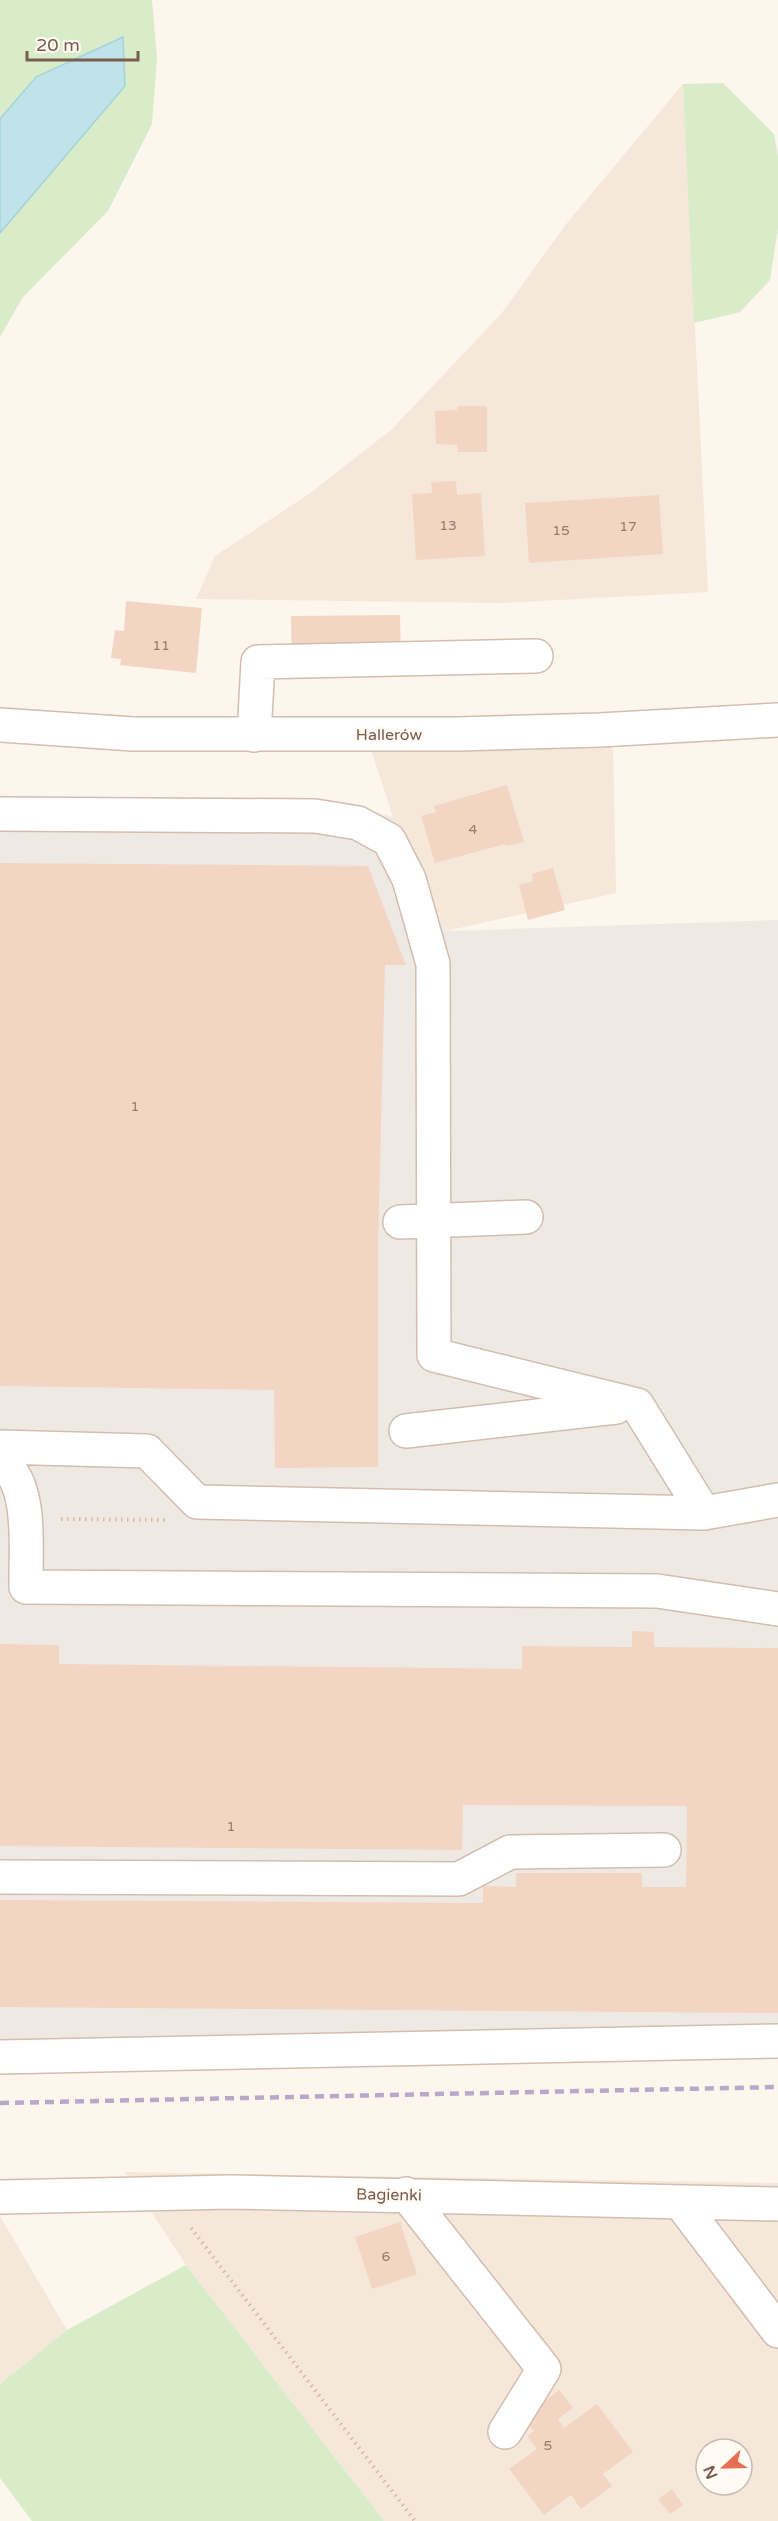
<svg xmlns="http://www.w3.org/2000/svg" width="778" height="2521" viewBox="0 0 778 2521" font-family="'Varela Round',sans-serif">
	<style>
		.residential { fill: #f5e8da; fill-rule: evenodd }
		.industrial { fill: #efe9e4 }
		.green { fill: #d8ecc9 }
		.water { fill: #bfe3e8; stroke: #a5d3da; stroke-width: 1.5 }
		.building { fill: #f3d5c3 }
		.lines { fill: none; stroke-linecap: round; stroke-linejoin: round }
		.minor-casing { stroke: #d1beb0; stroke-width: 36 }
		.path { stroke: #d9b8a5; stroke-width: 4; stroke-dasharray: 1.5 4.5; stroke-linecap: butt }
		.minor { stroke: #fff; stroke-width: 33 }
		.rail { stroke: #b9a8c9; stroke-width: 4.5; stroke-dasharray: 9 6; stroke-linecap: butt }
		.labels { text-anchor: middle; stroke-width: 5; stroke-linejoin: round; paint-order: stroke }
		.number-label { font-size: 14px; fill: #987a6a }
		.street-label { font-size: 16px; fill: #7a5c4d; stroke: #fffaf3 }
	</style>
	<rect width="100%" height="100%" fill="#fdf6ec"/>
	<!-- residential -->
	<path class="residential" d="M683,84L708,592L501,603L196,599L215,556L309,494L392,429L501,314L567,223Z
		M613,742L616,893L446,931L393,817L371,750Z
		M125,2172L778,2183V2521H384L186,2265ZM706,2449H742V2485H706Z
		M0,2216L67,2330L0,2384Z"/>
	<!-- industrial -->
	<path class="industrial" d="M0,796L339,802L393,817L446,931L778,920V2052L0,2072Z"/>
	<!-- green -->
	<path class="green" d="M0,0H152L157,58L152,124L108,211L23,297L0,337V233L125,86L122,38L36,77L0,119Z
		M723,83L774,134L778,157V228L770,280L740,312L694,323L683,84Z
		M186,2265L384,2521H32L0,2478V2384L67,2330Z"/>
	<!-- water -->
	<path class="water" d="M123,37L125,86L0,233V119L36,77Z"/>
	<!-- building -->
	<path class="building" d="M457,406H487V452H458L457,445L436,444L435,411L457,410Z
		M456,481L457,495L481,493L485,556L416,560L412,494L432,493L431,482Z
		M659,495L663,554L529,563L525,503Z
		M126,601L202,608L196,673L120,665L121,659L111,658L115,630L124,631Z
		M400,615L401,657L292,658L291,616Z
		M507,785L524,842L506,846L505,844L435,863L421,816L436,812L434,806Z
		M0,863L368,866L406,965H385L378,1246V1467L275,1468L274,1390L0,1386Z
		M553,868L565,910L528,920L519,885L533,881L532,874Z
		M632,1631L654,1632V1647L778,1648V2013L0,2007V1900L483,1903V1886L516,1887V1873H642V1887H686L687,1806L463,1805L462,1850L0,1846V1644L59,1645V1664L522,1669V1646L632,1647Z
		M400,2222L417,2274L372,2289L355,2237Z
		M559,2390L573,2408L558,2419L564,2428L597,2404L633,2452L603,2474L612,2486L581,2509L571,2495L544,2515L509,2469L537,2449L527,2436L534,2431L523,2418Z
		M672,2489L683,2505L670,2514L658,2499Z"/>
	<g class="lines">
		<defs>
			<path id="minor" d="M0,725L133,734H458L600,730L778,720
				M254,735L258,662L536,656
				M0,814L315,816L358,823L389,840L409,879L433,964L434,1355L637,1405L704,1513
				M400,1222L526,1217
				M406,1431L616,1407
				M0,1447L147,1451L197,1502L704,1513L778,1500
				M0,1462C34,1481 25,1554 26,1587L657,1591L778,1609
				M0,1877L459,1879L510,1852L664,1850
				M0,2057L778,2041
				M406,2194L544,2369L505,2432
				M0,2197L231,2192L778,2204
				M680,2202L778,2331"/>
		</defs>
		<!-- minor casing -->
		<use href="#minor" class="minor-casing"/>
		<!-- path -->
		<path class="path" d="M61,1519L165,1520
			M191,2228L415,2521"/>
		<!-- minor -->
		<use href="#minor" class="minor"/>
		<!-- rail -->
		<path class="rail" d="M0,2103L778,2087"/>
	</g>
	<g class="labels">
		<!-- number labels -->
		<g class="number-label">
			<text x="448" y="530">13</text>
			<text x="628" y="531">17</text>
			<text x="561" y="535">15</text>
			<text x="161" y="650">11</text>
			<text x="473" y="834">4</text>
			<text x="135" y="1111">1</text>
			<text x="231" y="1831">1</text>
			<text x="386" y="2261">6</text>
			<text x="548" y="2450">5</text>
		</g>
		<!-- street labels -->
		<g class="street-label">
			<text x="389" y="740">Hallerów</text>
			<text transform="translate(389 2194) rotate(1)" y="6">Bagienki</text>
		</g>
	</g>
	<!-- north arrow -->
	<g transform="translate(724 2467) rotate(248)"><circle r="28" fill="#fffaf3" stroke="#cabbb1" stroke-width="1.5"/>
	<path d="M0-4.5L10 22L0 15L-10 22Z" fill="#e76f51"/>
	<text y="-9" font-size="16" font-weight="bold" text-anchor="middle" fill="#7a5c4d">N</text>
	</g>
	<!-- scale -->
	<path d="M27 51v9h111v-9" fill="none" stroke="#7a5c4d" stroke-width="3"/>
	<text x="36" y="51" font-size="18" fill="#7a5c4d" stroke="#fffaf3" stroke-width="4.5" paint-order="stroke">20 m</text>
</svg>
